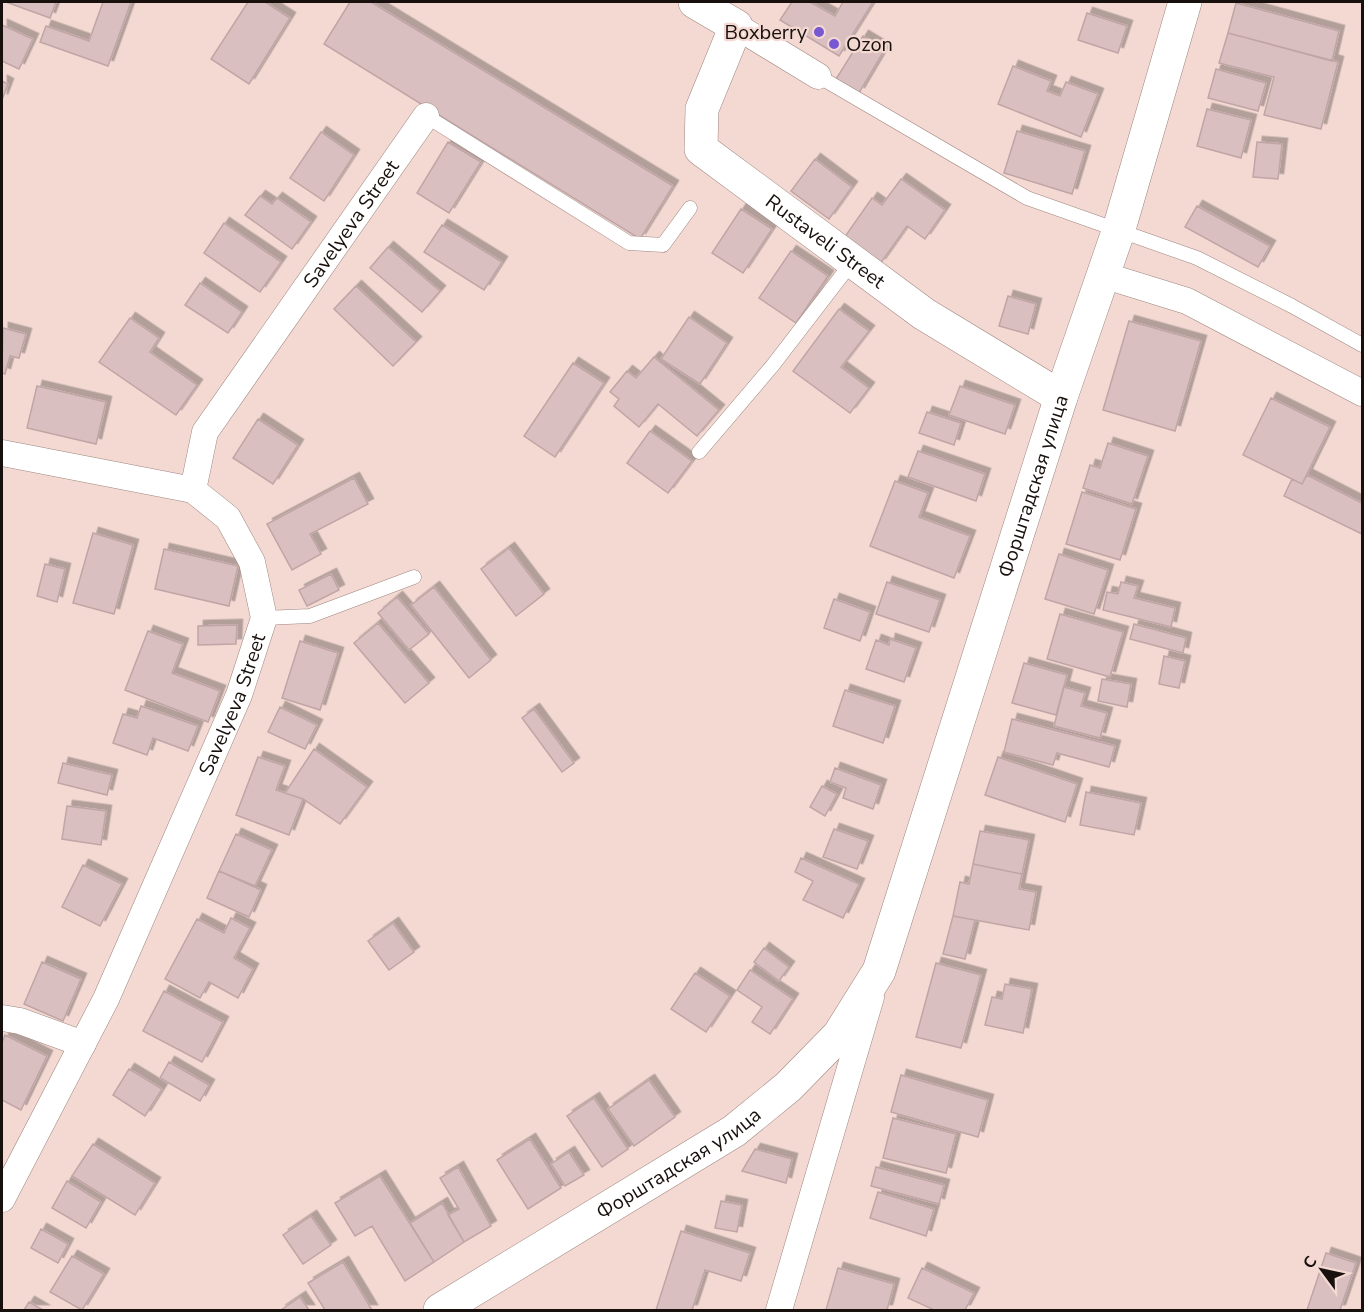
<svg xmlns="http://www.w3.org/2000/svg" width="1364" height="1312" viewBox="0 0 1364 1312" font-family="'Nunito Sans',sans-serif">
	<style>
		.building { fill: #dabfc0; stroke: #c0a5a6; stroke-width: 1.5; filter: url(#shadow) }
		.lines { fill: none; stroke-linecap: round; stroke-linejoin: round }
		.lane-casing { stroke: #9e867f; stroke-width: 15 }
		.street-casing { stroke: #9e867f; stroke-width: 27 }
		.secondary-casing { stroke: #9e867f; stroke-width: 34 }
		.lane { stroke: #fff; stroke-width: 14 }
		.street { stroke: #fff; stroke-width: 26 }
		.secondary { stroke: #fff; stroke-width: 33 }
		.poi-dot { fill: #7658d2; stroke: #f3d9d2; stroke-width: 2 }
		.labels { text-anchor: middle; stroke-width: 4.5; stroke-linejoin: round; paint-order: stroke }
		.poi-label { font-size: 20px; fill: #18100d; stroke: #f3d9d2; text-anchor: end }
		.street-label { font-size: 20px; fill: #18100d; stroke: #f3d9d2 }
	</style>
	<defs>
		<filter id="shadow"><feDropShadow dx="5.5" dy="-5.5" stdDeviation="0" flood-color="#0004"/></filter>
	</defs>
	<rect width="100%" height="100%" fill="#f3d9d2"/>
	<!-- building -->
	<path class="building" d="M6,2H56L50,18Z
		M103,2H131L108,66L40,42L46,26L89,41Z
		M248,2H265L290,18L249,84L211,59Z
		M350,2H371L673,186L640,239L324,44Z
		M792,2H810L835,16L843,2H873L839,56L780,20Z
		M1236,3L1339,31L1332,61L1228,33Z
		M1087,13L1127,26L1118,53L1078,40Z
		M2,25L33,39L19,69L2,61Z
		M1228,33L1338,62L1321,129L1264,115L1274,77L1219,63Z
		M863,36L885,49L859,93L836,79Z
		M1013,66L1051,81L1047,91L1060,96L1066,82L1098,94L1081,137L998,104Z
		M1216,69L1266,83L1258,111L1208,98Z
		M2,81L8,84L2,100Z
		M1207,109L1251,120L1241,158L1197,146Z
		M1017,131L1085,151L1072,194L1004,173Z
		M321,132L354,155L324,201L290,178Z
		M448,142L481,162L449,213L417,193Z
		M1257,142L1282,144L1278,179L1253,177Z
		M815,159L852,187L829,219L791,191Z
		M901,179L945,210L925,239L907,226L880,264L844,238L872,198L882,205Z
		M260,196L272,204L277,198L311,222L292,249L245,215Z
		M1197,206L1270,246L1258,267L1185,227Z
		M741,209L772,229L743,273L712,253Z
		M224,223L281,262L260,292L204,253Z
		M442,225L502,262L484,290L424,252Z
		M388,247L440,291L422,312L370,268Z
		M791,251L828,276L796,323L759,298Z
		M200,283L242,312L228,333L185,305Z
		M356,286L416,342L393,366L334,309Z
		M1008,296L1036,304L1028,334L999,326Z
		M839,309L869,331L841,367L869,388L850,413L793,371Z
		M689,317L727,343L700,384L661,359Z
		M130,318L159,338L150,352L197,385L176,415L99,362Z
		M1129,321L1201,341L1175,431L1103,410Z
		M3,328L26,334L19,358L10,356L5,374L2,373Z
		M654,357L719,410L697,436L658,404L639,427L614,406L619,399L610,392L627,371L636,378Z
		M573,363L604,383L555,457L524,436Z
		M37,386L106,402L96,444L27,428Z
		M960,386L1015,405L1005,434L949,415Z
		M1271,398L1330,427L1302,484L1243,455Z
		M927,412L961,423L954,445L919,433Z
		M258,419L298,445L273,484L233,458Z
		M650,431L692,461L668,493L627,463Z
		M1108,443L1148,456L1132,504L1083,488L1090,465L1100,468Z
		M918,451L985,474L976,501L908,477Z
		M1307,475L1362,503V534L1284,496L1292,479L1302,484Z
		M354,478L368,504L310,534L321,554L292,570L267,524Z
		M895,481L928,493L919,517L970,536L954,578L870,546Z
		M1082,492L1136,509L1120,560L1066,544Z
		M93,533L133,545L114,614L73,603Z
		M509,548L544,594L516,616L481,569Z
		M164,549L238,566L229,606L155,589Z
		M1059,554L1108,570L1094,614L1045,599Z
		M45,564L65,569L57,602L37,596Z
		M331,574L339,590L307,606L299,590Z
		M887,582L940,600L929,632L876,614Z
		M1121,582L1138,586L1134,598L1175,608L1171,627L1103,610L1107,592L1118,594Z
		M434,587L491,660L469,678L411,605Z
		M397,597L429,634L409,650L378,613Z
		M834,599L870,612L860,641L824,628Z
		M1060,614L1123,632L1110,677L1047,659Z
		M378,623L429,683L405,703L354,643Z
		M1134,624L1186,638L1183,653L1130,639Z
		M237,625L236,644L198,645V626Z
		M148,631L183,644L172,673L220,691L208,722L125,690Z
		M890,639L916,648L904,682L866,669L876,640L889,645Z
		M300,641L338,653L320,710L282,698Z
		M1164,656L1185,661L1179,688L1159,684Z
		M1024,663L1067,675L1056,715L1012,703Z
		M1102,679L1131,684L1127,707L1098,701Z
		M1064,687L1085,693L1081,706L1107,713L1100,738L1054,726Z
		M845,690L895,706L883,743L833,726Z
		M141,706L198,726L188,751L153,738L147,755L113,743L123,714L137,718Z
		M280,707L317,725L305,749L268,732Z
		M534,709L574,763L562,772L522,718Z
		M1012,719L1115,746L1109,767L1057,753L1053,765L1004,752Z
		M314,749L367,787L340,824L303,799L285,793Z
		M258,757L285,766L276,790L303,799L289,835L236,815Z
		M998,757L1077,784L1065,822L985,795Z
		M63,763L112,775L107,795L58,783Z
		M835,768L881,785L873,809L843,798L846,788L830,782Z
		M822,786L837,794L825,816L810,807Z
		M1086,792L1141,803L1134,835L1080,825Z
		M67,806L106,811L101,845L62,839Z
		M834,829L868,841L857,869L823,857Z
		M980,831L1029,840L1022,874L973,864Z
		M236,834L272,850L255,886L219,871Z
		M801,858L859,884L843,918L803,900L813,881L795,872Z
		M973,864L1022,874L1019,889L1036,892L1029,930L953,916L960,882L969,884Z
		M83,865L122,884L100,926L62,907Z
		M219,871L261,890L249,917L207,898Z
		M953,916L975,920L965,959L943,954Z
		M231,918L250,928L234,958L253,969L238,998L209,982L200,998L165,979L197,919L224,933Z
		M393,923L414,952L389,970L368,941Z
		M764,948L789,967L779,981L754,962Z
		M42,962L81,979L63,1021L24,1004Z
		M936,963L981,975L961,1048L916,1037Z
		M750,970L793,999L770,1034L752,1022L762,1007L737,990Z
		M695,973L730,996L706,1032L671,1009Z
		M1005,984L1032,989L1023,1033L985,1025L992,997L1002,999Z
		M164,991L223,1022L202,1062L143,1031Z
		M5,1035L47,1056L21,1110L2,1100V1043Z
		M169,1062L209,1085L200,1101L160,1078Z
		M129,1069L162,1089L145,1116L113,1095Z
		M901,1075L988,1100L978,1137L891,1112Z
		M649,1080L675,1117L634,1146L608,1109Z
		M594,1098L628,1149L602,1167L567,1116Z
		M893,1118L956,1134L946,1173L883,1158Z
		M530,1139L561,1188L528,1209L497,1160Z
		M93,1144L155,1183L135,1215L72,1176Z
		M755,1149L792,1159L786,1183L742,1171Z
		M569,1152L584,1175L565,1186L551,1164Z
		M458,1167L491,1226L464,1242L448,1215L459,1209L440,1178Z
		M876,1167L944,1185L939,1204L871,1186Z
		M380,1176L434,1262L405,1281L372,1226L355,1236L335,1203Z
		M67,1181L101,1202L86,1228L52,1208Z
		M878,1192L934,1209L926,1236L870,1218Z
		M721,1201L742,1205L737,1232L715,1228Z
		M442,1203L464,1242L434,1262L410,1223Z
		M311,1216L331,1245L303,1264L283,1235Z
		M41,1229L68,1244L58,1263L31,1248Z
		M681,1231L750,1253L741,1281L705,1270L692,1310H656Z
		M1326,1253L1356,1263L1340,1310H1307Z
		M72,1256L104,1274L82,1310L50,1292Z
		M343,1262L372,1310H325L308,1283Z
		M838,1268L894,1284L887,1310H826Z
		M922,1268L974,1293L965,1310H934L908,1298Z
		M300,1297L309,1310H281Z
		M29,1302L43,1310H24Z"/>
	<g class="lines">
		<defs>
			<path id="lane" d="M818,76L1027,198L1197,258L1292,306L1362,345
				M426,116L629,243L663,245L690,208
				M699,452L773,365L853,261
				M264,618L310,616L414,577"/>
			<g id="street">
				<path d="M736,26L818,76"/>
				<path d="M1103,275L1187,301L1362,393"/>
				<path d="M2,453L193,490"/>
				<path d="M2,1018L20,1021L83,1044"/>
				<path id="s1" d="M2,1199L106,999L239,695L264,618L252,562L228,518L193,490L205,432L426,116"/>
				<path d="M779,1310L871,997"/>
			</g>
			<g id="secondary">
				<path id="s2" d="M695,2L736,26L702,109L701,149L924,314L1061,397"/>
				<path id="s3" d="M440,1310L734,1131L788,1087L839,1035L879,971L1061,397L1119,229L1185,2"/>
			</g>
		</defs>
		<!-- lane casing -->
		<use href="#lane" class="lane-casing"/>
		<!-- street casing -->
		<use href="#street" class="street-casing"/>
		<!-- secondary casing -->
		<use href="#secondary" class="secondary-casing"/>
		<!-- lane -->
		<use href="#lane" class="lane"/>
		<!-- street -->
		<use href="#street" class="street"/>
		<!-- secondary -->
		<use href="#secondary" class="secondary"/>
	</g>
	<!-- markers -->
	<g class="poi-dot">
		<circle cx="819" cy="32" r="6"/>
		<circle cx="834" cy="44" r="6"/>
	</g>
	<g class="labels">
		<!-- poi labels -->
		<g class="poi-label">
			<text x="807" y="39">Boxberry</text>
			<text x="846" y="51" text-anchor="start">Ozon</text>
		</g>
		<!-- street labels -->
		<g class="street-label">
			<text dy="7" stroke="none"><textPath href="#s1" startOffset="1104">Savelyeva Street</textPath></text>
			<text dy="7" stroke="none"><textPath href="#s2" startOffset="332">Rustaveli Street</textPath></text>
			<text dy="7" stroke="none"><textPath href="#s3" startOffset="1071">Форштадская улица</textPath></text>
			<text dy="7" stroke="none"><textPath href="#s1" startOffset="546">Savelyeva Street</textPath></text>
			<text dy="7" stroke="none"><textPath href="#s3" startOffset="280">Форштадская улица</textPath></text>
		</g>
	</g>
	<!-- border -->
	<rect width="1364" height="1312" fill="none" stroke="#18100d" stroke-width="6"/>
	<!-- north arrow -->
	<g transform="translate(1322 1270) rotate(303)" stroke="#f3d9d2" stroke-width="4.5" paint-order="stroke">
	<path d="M0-4.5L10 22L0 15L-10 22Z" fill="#18100d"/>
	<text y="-9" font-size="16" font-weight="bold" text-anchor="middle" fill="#18100d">С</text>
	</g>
</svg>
